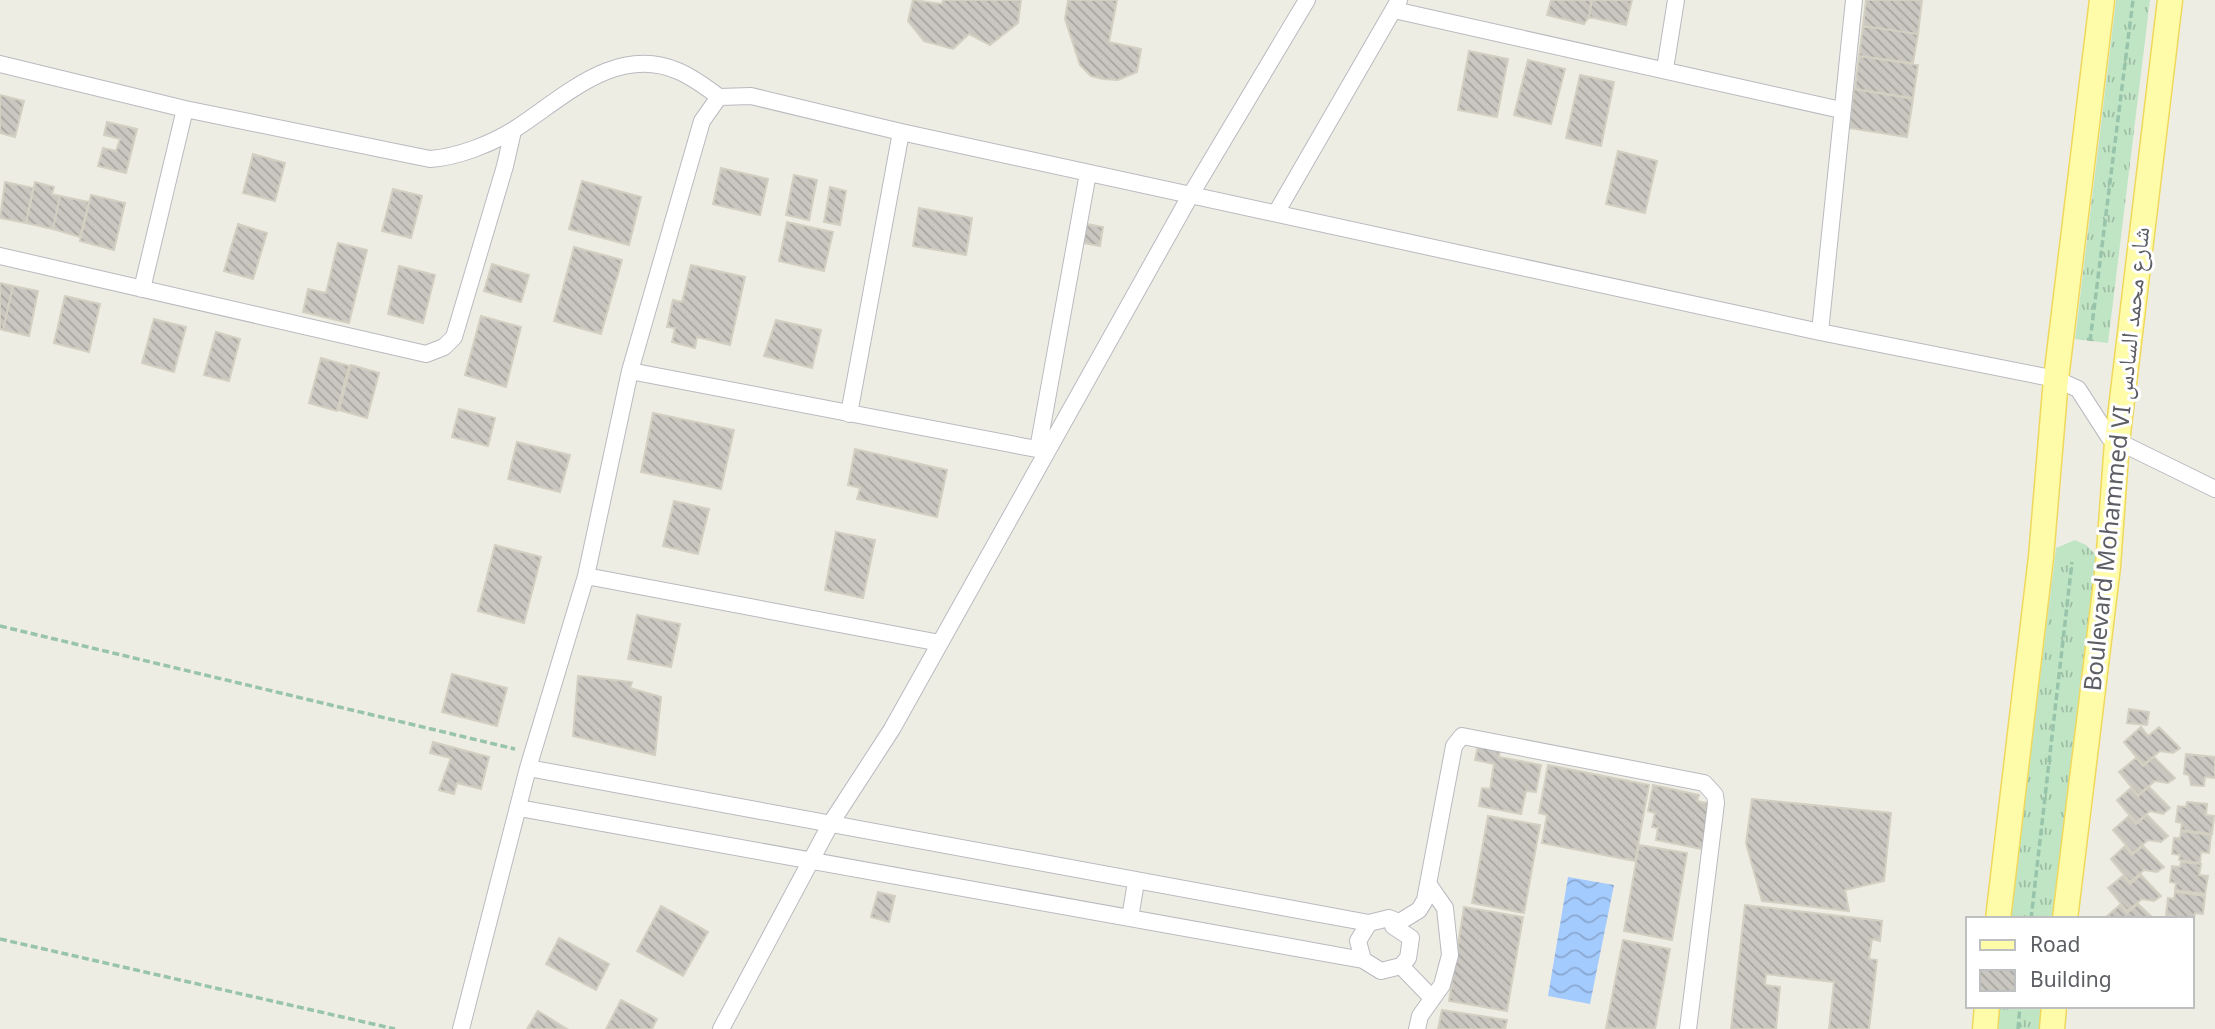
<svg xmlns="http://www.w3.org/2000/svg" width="2215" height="1029" viewBox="0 0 2215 1029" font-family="'Noto Sans','Noto Naskh Arabic',sans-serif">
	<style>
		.grass { fill: url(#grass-tufts) }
		.water { fill: url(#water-waves) }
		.building { fill: url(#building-back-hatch); stroke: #d3d0c2; stroke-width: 2 }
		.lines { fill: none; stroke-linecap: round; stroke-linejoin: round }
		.street-casing { stroke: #b9bac0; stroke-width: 18 }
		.primary-casing { stroke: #efd85b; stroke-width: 27 }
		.path { stroke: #98c4ab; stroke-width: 3.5; stroke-dasharray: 7 3.5; stroke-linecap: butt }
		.street { stroke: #fff; stroke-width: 16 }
		.primary { stroke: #fefba9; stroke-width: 24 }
		.labels { text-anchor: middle; stroke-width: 6; stroke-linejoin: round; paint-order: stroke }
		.street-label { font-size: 24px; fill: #5c5e64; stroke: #fff }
	</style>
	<defs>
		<pattern id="grass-tufts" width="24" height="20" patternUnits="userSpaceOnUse" patternTransform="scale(1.75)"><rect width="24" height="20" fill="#c0e5c5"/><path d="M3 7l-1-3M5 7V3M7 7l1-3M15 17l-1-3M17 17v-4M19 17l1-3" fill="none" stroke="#9fbda4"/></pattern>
		<pattern id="water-waves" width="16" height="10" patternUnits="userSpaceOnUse" patternTransform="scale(1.75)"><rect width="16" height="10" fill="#a4cbfe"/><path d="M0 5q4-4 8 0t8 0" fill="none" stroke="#89a8d1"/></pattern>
		<pattern id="building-back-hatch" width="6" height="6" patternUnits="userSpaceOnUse" patternTransform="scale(1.75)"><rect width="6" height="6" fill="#cac7c1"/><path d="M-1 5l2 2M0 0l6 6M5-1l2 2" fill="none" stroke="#a7a5a0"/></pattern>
	</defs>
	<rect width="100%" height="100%" fill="#eeede4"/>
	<!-- grass -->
	<path class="grass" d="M2116,0H2150L2108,343L2075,339Z
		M2075,540L2086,545L2096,555L2052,919H2010L2056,548Z
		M1999,1006H2042L2039,1029H1997Z"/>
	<!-- water -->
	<path class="water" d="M1568,877L1614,885L1590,1004L1548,996Z"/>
	<!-- building -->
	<path class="building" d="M913,0L942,4L943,0H1021L1018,23L990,45L969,34L953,49L924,41L908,21Z
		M1068,0H1117L1109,42L1141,49L1137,72L1118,80L1103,79L1091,76L1080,65L1065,19Z
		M1551,0H1591L1589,17L1584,24L1547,15Z
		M1592,0H1632L1626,25L1589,17Z
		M1866,0H1922L1918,34L1863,26Z
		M1863,26L1918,34L1913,63L1859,56Z
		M1469,51L1508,59L1497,117L1458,110Z
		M1859,56L1918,65L1913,98L1855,89Z
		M1528,60L1565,69L1551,124L1514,115Z
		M1580,75L1614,82L1601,146L1566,138Z
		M1854,89L1913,99L1907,137L1849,128Z
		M0,95L24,101L15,137L0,133Z
		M107,122L137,129L126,173L98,166L103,148L116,151L120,139L104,135Z
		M1618,151L1657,161L1645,213L1606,204Z
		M253,154L285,163L275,201L243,193Z
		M721,168L768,179L760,215L713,204Z
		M794,175L817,180L809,220L786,215Z
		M582,181L641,197L629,245L569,229Z
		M5,182L33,188L26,223L0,218Z
		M35,182L54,187L52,194L60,196L53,229L26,223Z
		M830,187L846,191L840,225L824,222Z
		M393,189L422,196L411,238L382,231Z
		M91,195L125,203L114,250L80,241Z
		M60,196L89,202L80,237L53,229Z
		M919,208L972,218L966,255L913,246Z
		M787,222L833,232L824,271L779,261Z
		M238,224L267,233L253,279L224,271Z
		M1087,224L1103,227L1100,246L1083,243Z
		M338,243L367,250L349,323L303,312L308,289L326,293Z
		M574,247L622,260L601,334L554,321Z
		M492,264L529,275L521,302L484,291Z
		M691,265L745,277L730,345L697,337L695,348L672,342L675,328L667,327L673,300L682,302Z
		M399,266L435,275L423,323L388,314Z
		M0,283L13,286L3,330L0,329Z
		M13,286L38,291L29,336L3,330Z
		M65,296L100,304L89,352L54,343Z
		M481,316L521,327L506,387L465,375Z
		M154,319L186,327L174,372L142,363Z
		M776,320L821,330L812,368L764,356Z
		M216,332L240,339L229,381L204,375Z
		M321,358L349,366L337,411L309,403Z
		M351,365L379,373L367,418L339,410Z
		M459,409L495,418L488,446L452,437Z
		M653,413L734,430L721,489L641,472Z
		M517,442L570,455L560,492L508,479Z
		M855,449L947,470L937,517L857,499L860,488L848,485Z
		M674,501L709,509L698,554L663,546Z
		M836,532L875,540L863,598L825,590Z
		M495,545L541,557L524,623L478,611Z
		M637,615L680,624L671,667L628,659Z
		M452,674L507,688L497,726L442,712Z
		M578,676L632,682L630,688L661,697L655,755L573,736Z
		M2129,709L2149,712L2147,725L2127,723Z
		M2141,727L2148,736L2159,727L2180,748L2173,753L2160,751L2143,765L2124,742Z
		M433,742L489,757L481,789L457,783L454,794L439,790L451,758L430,753Z
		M1478,746L1500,750L1499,757L1541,765L1536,792L1526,791L1521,814L1479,806L1482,788L1490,789L1494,764L1475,760Z
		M2186,754L2215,757V778L2205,777L2204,786L2191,785L2189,775L2184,774Z
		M2154,757L2175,778L2168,783L2155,781L2138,795L2119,772L2136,758L2143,766Z
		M1548,765L1649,785L1635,861L1542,843L1547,815L1539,813Z
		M1653,785L1699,795L1697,801L1711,804L1702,849L1656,840L1658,828L1652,827L1655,813L1648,811Z
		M2149,787L2170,808L2163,814L2150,811L2136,823L2117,800L2131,788L2138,796Z
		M1752,799L1891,813L1884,881L1845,890L1849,911L1762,901L1746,843Z
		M2187,802L2207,804L2206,815L2214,816L2212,834L2181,830L2182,823L2176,822L2178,806L2186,807Z
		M2147,815L2168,836L2161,842L2148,840L2133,853L2113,830L2129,816L2136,824Z
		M1488,816L1540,825L1524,913L1472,903Z
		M2181,831L2211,835L2209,853L2201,852L2200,863L2179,860L2180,855L2172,854L2174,838H2180Z
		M1639,845L1687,853L1672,940L1624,931Z
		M2125,846L2132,855L2143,846L2164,867L2157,872L2144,870L2130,882L2111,859Z
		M2181,862L2201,864L2199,875L2208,876L2205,894L2175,890L2176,883L2170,882L2172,866L2180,867Z
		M2141,875L2161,896L2154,901L2142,899L2127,911L2108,888L2123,876L2130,884Z
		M878,892L895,896L889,922L871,917Z
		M2175,892L2205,896L2203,914L2195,913L2193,923L2192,919H2173L2174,916L2166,915L2168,898L2174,899Z
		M2138,904L2154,919L2106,917L2120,905L2127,913Z
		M1745,905L1882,921L1880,941L1872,939L1869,959L1877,960L1869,1029H1829L1834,982L1766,974L1765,985L1780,987L1776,1029H1731Z
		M661,906L708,932L683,976L637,951Z
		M1464,907L1523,917L1507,1011L1449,1001Z
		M559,938L609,964L596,990L546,964Z
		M1623,940L1670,949L1655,1029L1606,1028Z
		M621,1000L657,1019L652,1029H606Z
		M1442,1010L1507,1020L1505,1029H1438Z
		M538,1011L567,1029H527Z"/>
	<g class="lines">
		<defs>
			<path id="street" d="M1394,10L1841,110
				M0,64L185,109L430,159C458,157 491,144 515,129C563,98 616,44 678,71C692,77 706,87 719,97
				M1665,69L1676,0
				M1276,213L1399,0
				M0,256L426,354L444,347L454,337L505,166L513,131
				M142,289L185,109
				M1820,332L1854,0
				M630,371L1047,451
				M849,414L901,132
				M1038,449L1088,173
				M586,576L940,643
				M528,768L1369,923
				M519,808L1363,960
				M1130,918L1136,882
				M1389,918L1399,922L1393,926L1411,938L1408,958L1401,966L1381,971L1363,960L1358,941L1369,923Z
				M1393,926L1419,910L1425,900L1454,746L1462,736L1704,783L1715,795L1716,803L1688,1029
				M1401,966L1432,998
				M461,1029L528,768L586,576L630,371L702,121L719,97L751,96L901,132L1820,332L2056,379L2078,389L2109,437L2215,489
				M721,1029L831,823L892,729L1190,196L1307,0
				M1417,1029L1420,1016L1442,985L1450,955L1445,908L1429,885"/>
			<path id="primary" d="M1998,919L2041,557L2056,379L2102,0
				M2065,919L2108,566L2117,442L2170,0
				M1985,1029L1987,1006
				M2052,1029L2054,1006"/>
		</defs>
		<!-- street casing -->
		<use href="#street" class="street-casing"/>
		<!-- primary casing -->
		<use href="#primary" class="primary-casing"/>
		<!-- path -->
		<path class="path" d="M2090,341L2133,0
			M0,626L515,749
			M2031,919L2072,562
			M0,939L395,1029
			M2018,1029L2020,1006"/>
		<!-- street -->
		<use href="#street" class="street"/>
		<!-- primary -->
		<use href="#primary" class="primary"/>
	</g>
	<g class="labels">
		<!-- street labels -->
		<g class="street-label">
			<text transform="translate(2117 459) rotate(-84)" y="8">Boulevard Mohammed VI شارع محمد السادس</text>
		</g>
	</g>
	<!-- legend -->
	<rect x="1966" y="917" width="228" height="91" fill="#ffffff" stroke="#bebfc1" stroke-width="2"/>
	<rect x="1980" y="940" width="35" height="10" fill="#fefba9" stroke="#bebfc1" stroke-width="2"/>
	<text x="2030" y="952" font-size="21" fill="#5c5e64">Road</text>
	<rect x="1980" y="970" width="35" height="21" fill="url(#building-back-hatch)" stroke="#bebfc1" stroke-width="2"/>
	<text x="2030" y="987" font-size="21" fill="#5c5e64">Building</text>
</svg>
